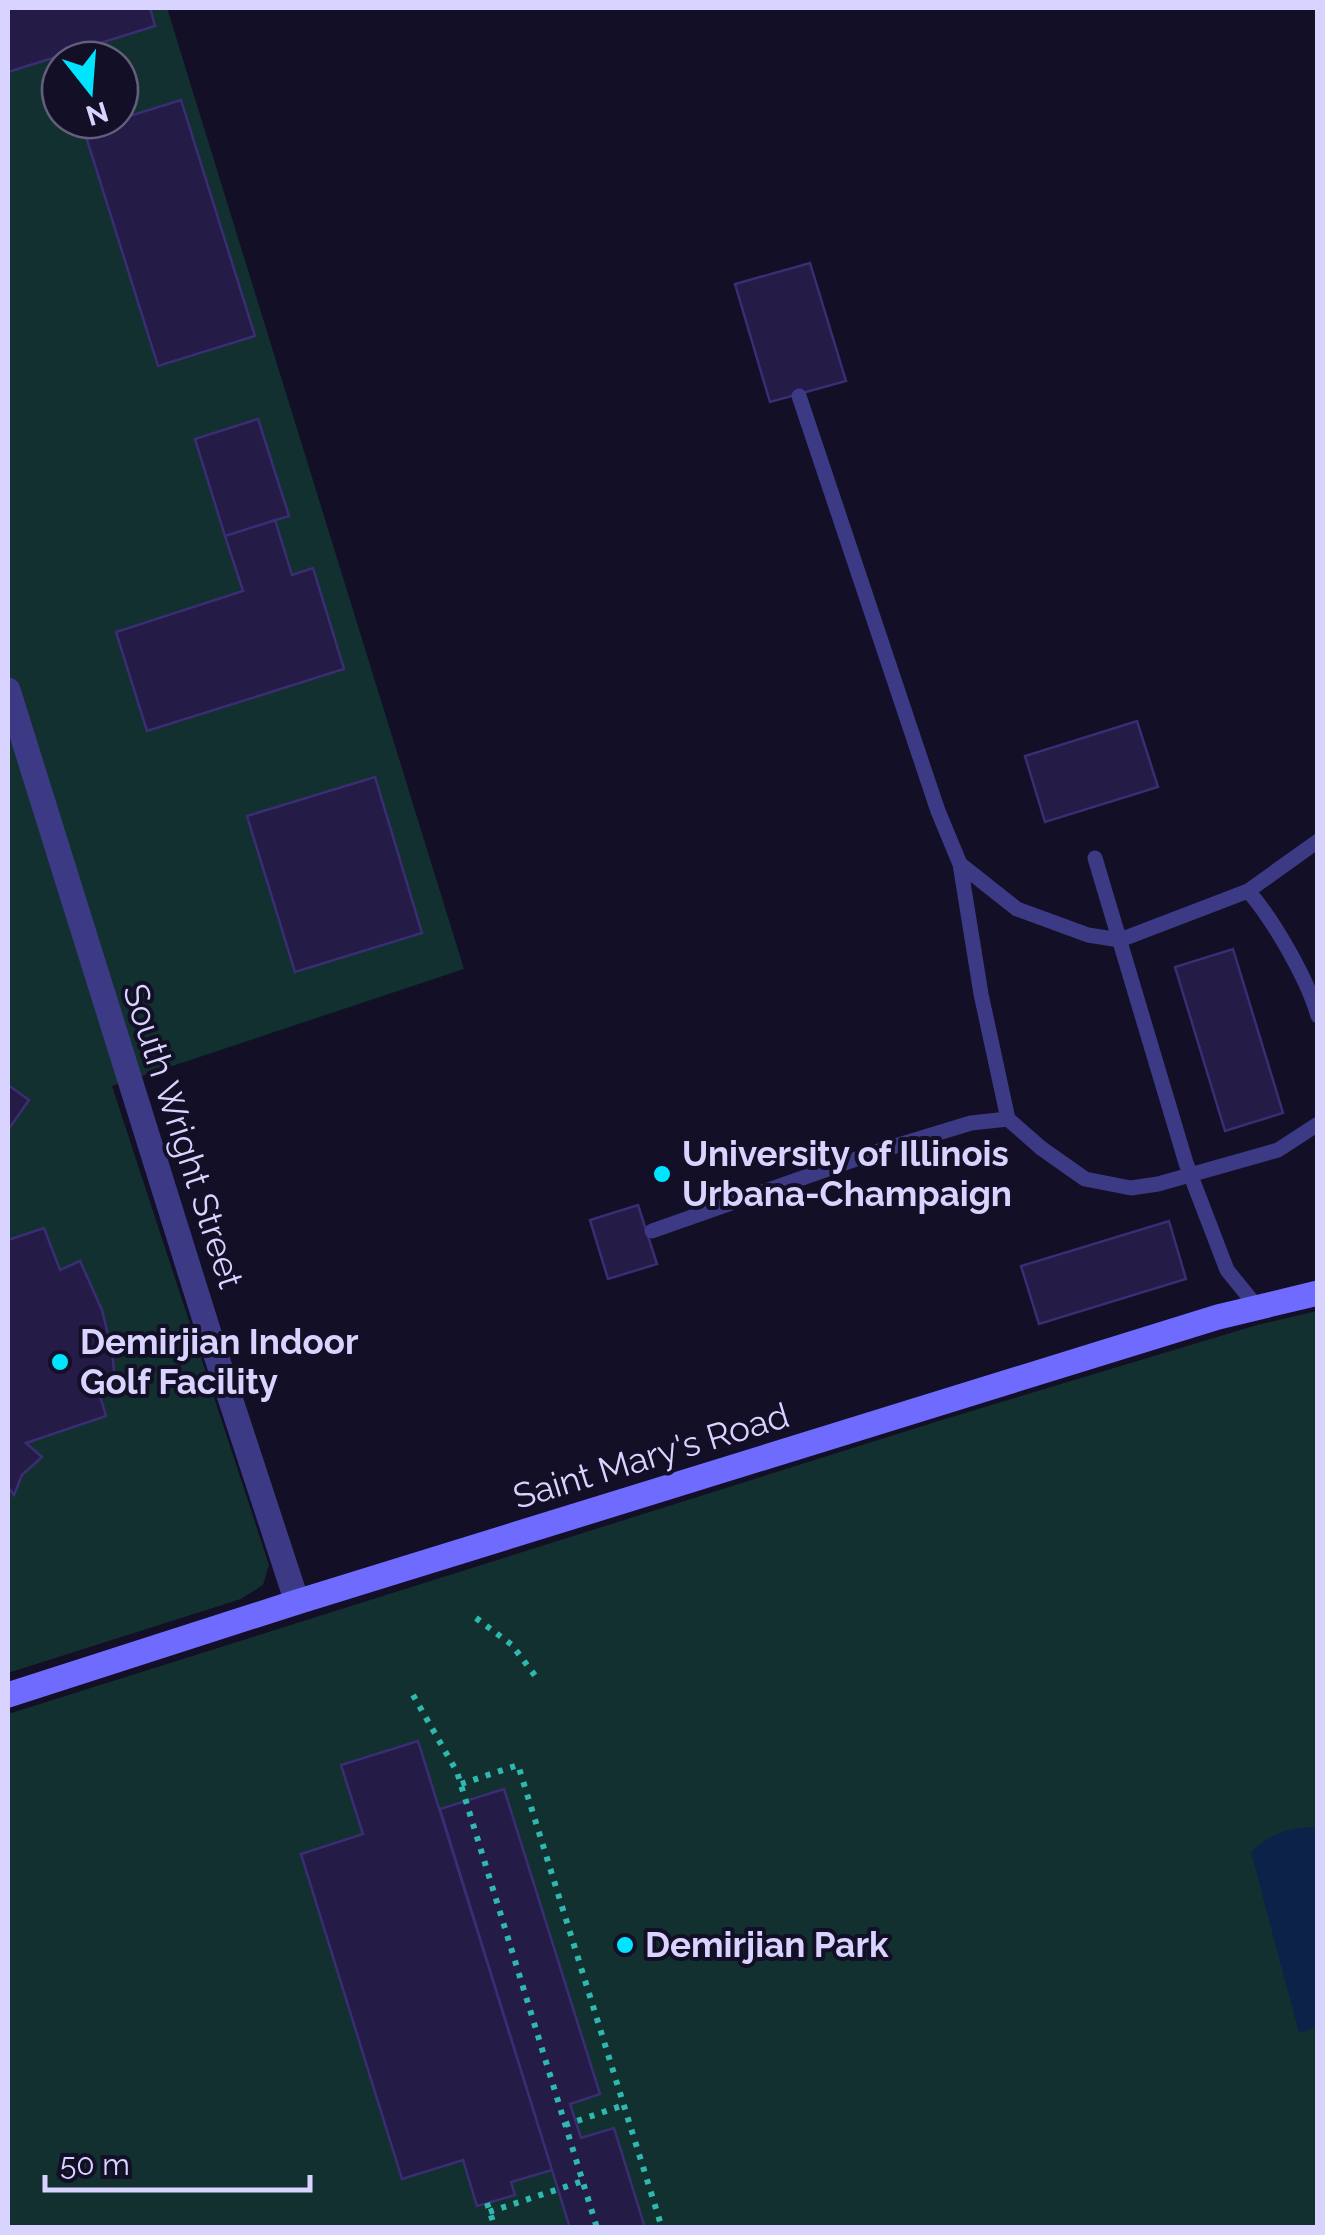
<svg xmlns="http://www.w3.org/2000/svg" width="1325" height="2235" viewBox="0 0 1325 2235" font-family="Raleway,sans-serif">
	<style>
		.green { fill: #12302f; fill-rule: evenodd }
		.water { fill: #0c2248 }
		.building { fill: #241b47; stroke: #3b2d73; stroke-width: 2.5 }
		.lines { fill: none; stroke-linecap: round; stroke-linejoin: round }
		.path { stroke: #2fb8b0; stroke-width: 6; stroke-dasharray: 5 8; stroke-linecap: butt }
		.lane { stroke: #3d3a85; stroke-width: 15 }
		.street { stroke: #3d3a85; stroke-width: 25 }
		.secondary { stroke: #6f6bff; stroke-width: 25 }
		.poi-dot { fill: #00e5ff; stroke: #130f26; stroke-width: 4 }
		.labels { text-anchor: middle; stroke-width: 8; stroke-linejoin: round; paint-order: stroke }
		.street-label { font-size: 35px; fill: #d9d4ff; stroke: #130f26 }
		.poi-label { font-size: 35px; font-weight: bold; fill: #d9d4ff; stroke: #130f26; text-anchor: start }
	</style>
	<rect width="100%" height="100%" fill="#130f26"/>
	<!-- green -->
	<path class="green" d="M8,8H167L464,969L112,1086L269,1565L263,1585L241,1599L8,1673ZM60,60H120V120H60Z
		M1317,1311V2227H8V1714L945,1419L1257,1325Z"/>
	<!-- water -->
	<path class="water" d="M1317,1827V2027L1299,2033L1251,1852C1272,1832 1289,1828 1317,1827Z"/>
	<!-- building -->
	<path class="building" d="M8,8H150L155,26L8,72Z
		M181,100L255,336L158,366L84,130Z
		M810,263L846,381L770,402L735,284Z
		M258,419L289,516L225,536L195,439Z
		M275,520L292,575L313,568L344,669L147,731L116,632L243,591L225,536Z
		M1137,721L1158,787L1045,822L1025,756Z
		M375,777L422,933L295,972L247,816Z
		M1233,949L1283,1113L1225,1131L1175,967Z
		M8,1085L29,1100L8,1130Z
		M638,1205L657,1264L608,1279L590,1220Z
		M1169,1221L1186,1279L1039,1324L1021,1266Z
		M44,1228L60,1270L80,1261L102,1310L112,1351L115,1381L93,1373L106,1416L26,1443L42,1457L22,1475L14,1495L8,1487V1240Z
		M418,1741L552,2170L511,2182L515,2195L477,2206L463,2160L402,2179L301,1854L363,1834L341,1765Z
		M504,1789L600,2094L570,2104L581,2138L614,2128L645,2228H570L440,1809Z"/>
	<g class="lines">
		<!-- path -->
		<path class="path" d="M476,1618L512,1645L536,1677
			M413,1695L457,1772L597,2228
			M461,1784L518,1765L662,2228
			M565,2125L624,2105
			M487,2203L495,2228
			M489,2212L583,2181"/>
		<!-- lane -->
		<path class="lane" d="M799,396L938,811L960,864L1017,909L1088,935L1120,940L1248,891L1318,841
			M1095,858L1186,1163L1227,1270L1257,1307
			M960,864L981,994L1008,1119
			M1248,891C1273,919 1308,980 1318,1016
			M652,1231L879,1151L971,1123L1008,1119L1041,1148L1085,1179L1131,1188L1158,1184L1278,1150L1318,1124"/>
		<!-- street -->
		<path class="street" d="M8,690L214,1349L297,1602"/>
		<!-- secondary -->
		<path class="secondary" d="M8,1695L297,1602L1218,1317L1318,1293"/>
	</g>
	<!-- markers -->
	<g class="poi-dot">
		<circle cx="662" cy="1174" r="10"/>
		<circle cx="60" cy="1362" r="10"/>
		<circle cx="625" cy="1945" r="10"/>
	</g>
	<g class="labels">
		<!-- street labels -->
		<g class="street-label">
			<text transform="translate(183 1136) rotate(72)" y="12">South Wright Street</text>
			<text transform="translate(651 1456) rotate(-17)" y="12">Saint Mary's Road</text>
		</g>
		<!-- poi labels -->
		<g class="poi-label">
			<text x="682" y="1166">University of Illinois<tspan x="682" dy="40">Urbana-Champaign</tspan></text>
			<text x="80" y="1354">Demirjian Indoor<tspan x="80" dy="40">Golf Facility</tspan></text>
			<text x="645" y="1957">Demirjian Park</text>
		</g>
	</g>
	<!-- border -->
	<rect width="1325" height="2235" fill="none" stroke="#d9d4ff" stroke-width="20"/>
	<!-- north arrow -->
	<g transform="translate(90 90) rotate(163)"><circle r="48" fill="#130f26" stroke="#625e7d" stroke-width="2.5"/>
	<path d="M0-8L18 38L0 25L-18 38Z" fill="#00e5ff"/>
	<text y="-15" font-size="28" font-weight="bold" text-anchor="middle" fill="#d9d4ff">N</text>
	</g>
	<!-- scale -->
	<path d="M45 2175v15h265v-15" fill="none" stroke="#d9d4ff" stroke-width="5"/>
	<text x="60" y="2175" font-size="30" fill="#d9d4ff" stroke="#130f26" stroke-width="8" paint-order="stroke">50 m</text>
</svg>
